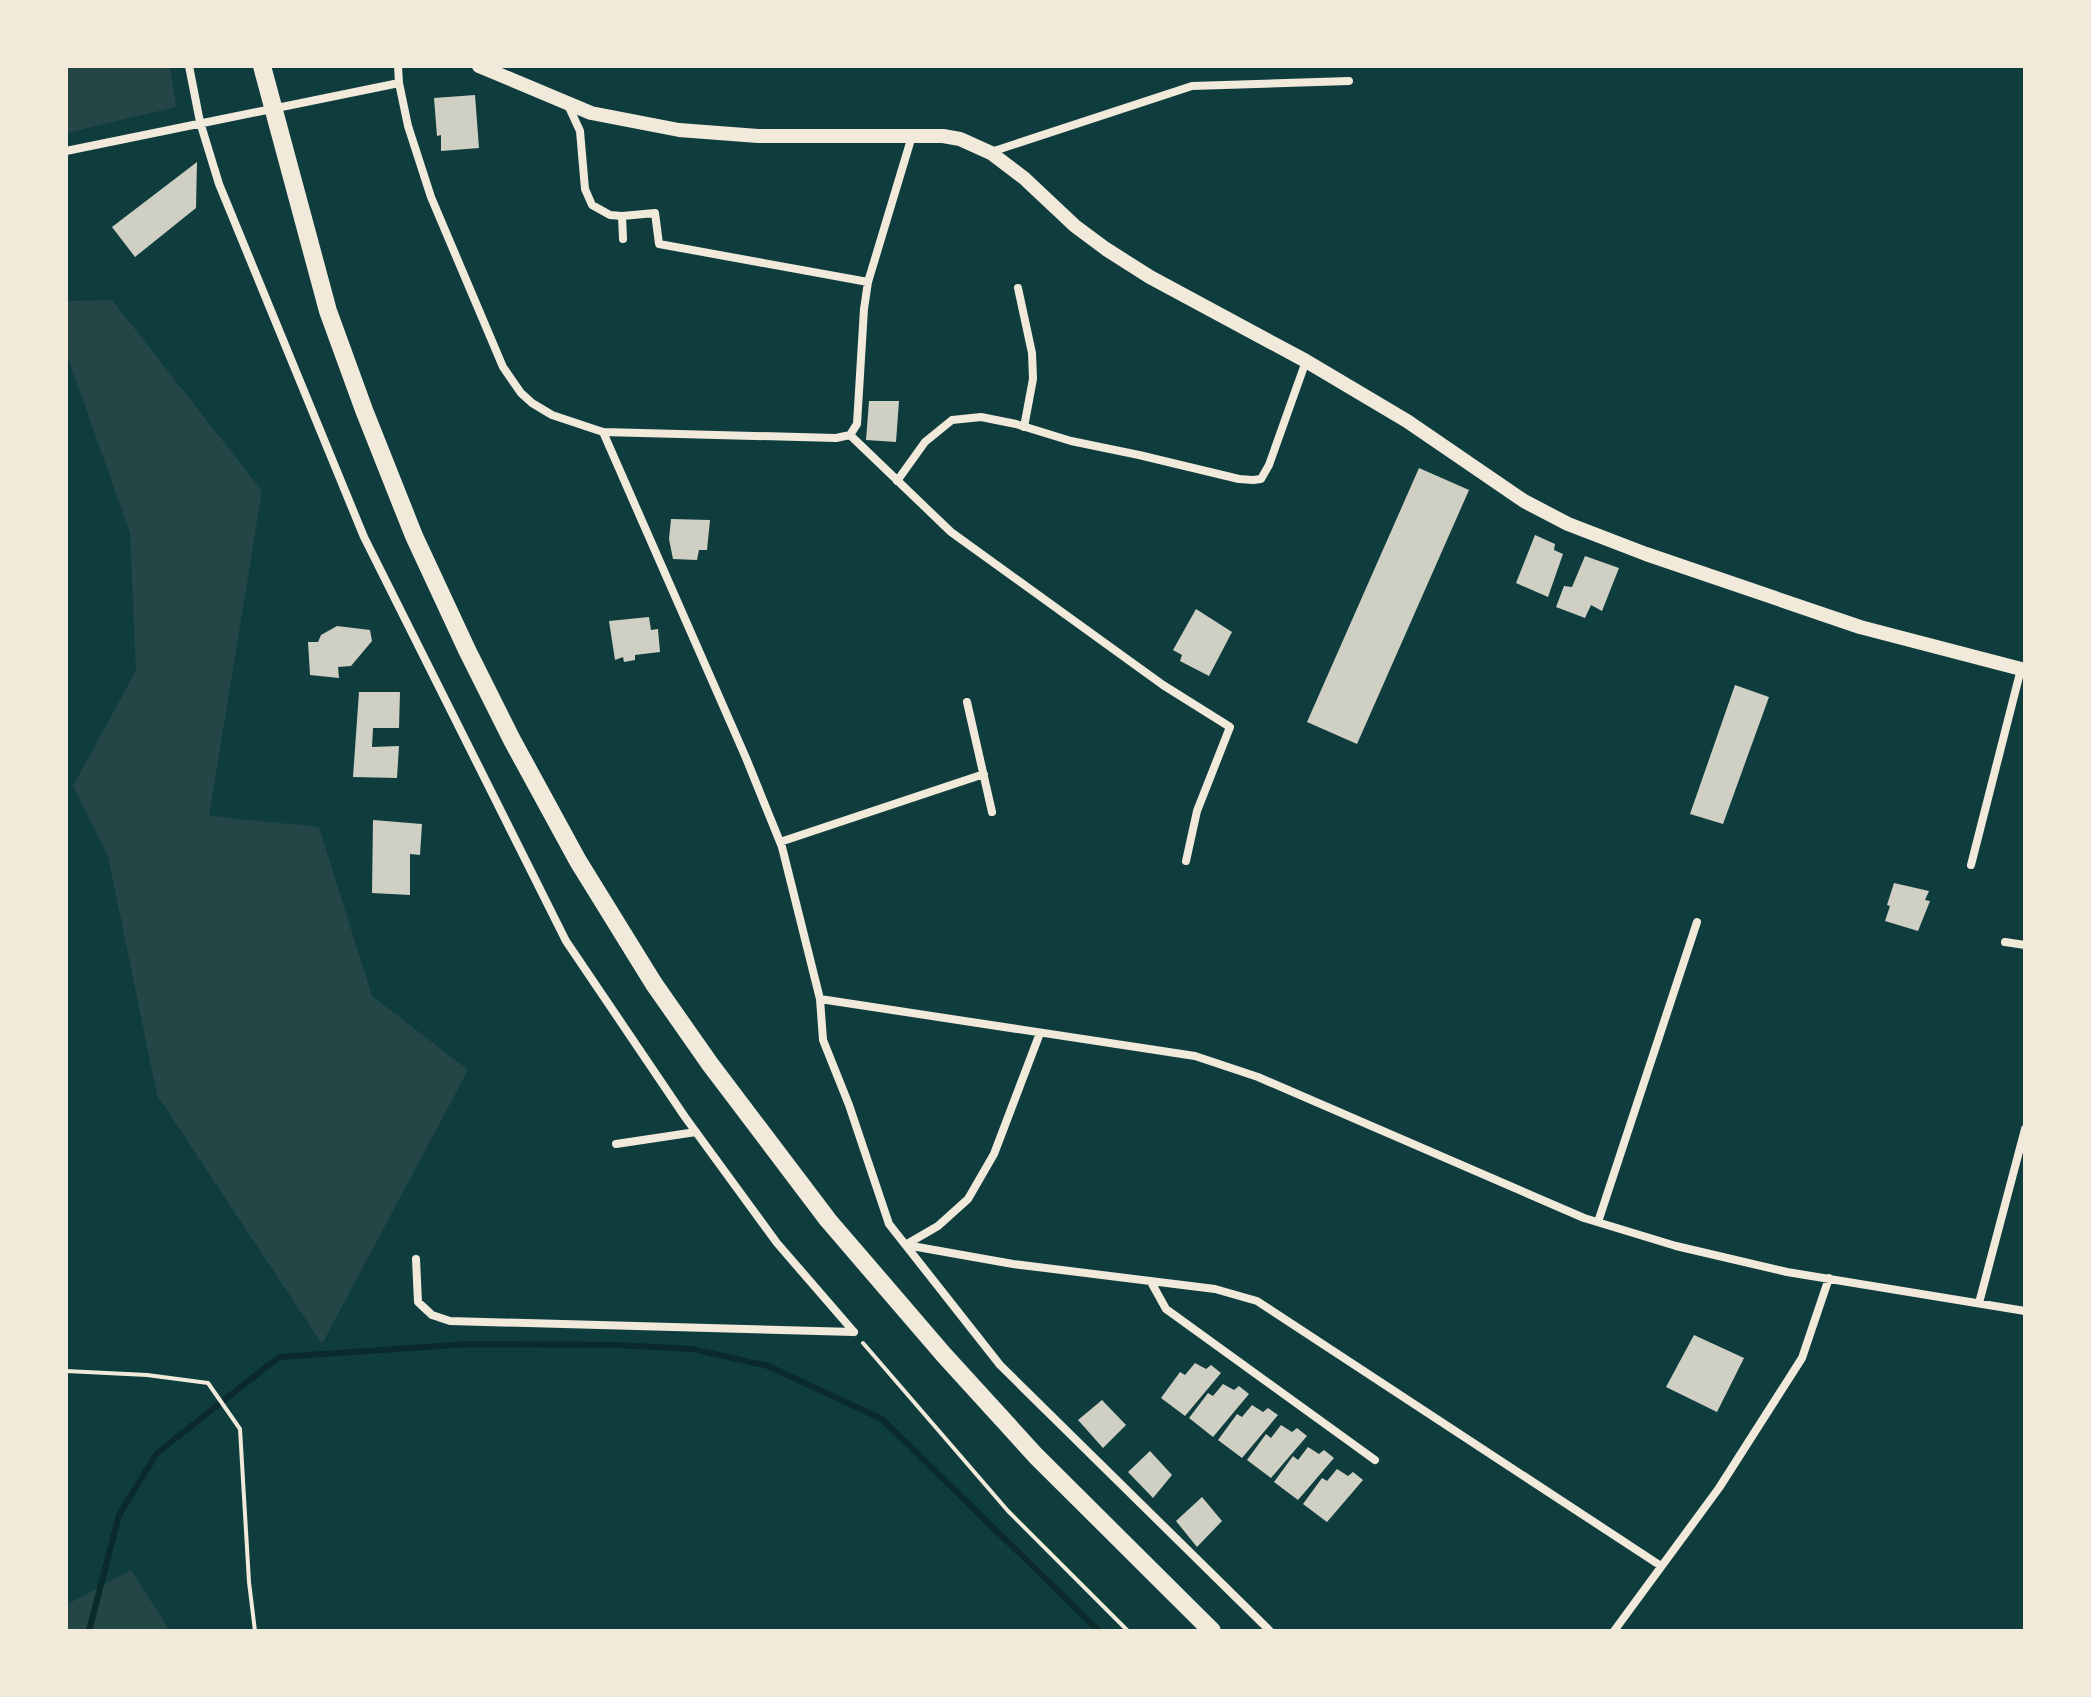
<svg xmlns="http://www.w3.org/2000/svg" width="2091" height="1697" viewBox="0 0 2091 1697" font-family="Commissioner,sans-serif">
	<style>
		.green { fill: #244646 }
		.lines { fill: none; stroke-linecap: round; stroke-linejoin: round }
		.stream { stroke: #0a2a2b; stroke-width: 6 }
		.building { fill: #cfcfc3 }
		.path { stroke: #f1e9da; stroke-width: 4 }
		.minor { stroke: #f1e9da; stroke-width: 8 }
		.tertiary { stroke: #f1e9da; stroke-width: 14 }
		.primary { stroke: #f1e9da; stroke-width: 18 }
	</style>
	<rect width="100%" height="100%" fill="#0f3d3e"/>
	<!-- green -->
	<path class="green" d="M66,66H170L176,107L66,133Z
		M112,300L262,491L209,816L319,827L372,996L468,1070L322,1344L157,1095L108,856L73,786L136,671L130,533L66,352V301Z
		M131,1570L170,1631H66V1605Z"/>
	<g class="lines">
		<!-- stream -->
		<path class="stream" d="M89,1631L119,1515L157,1453L279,1357L470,1344L615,1345L692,1349L768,1366L882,1419L1099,1631"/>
	</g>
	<!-- building -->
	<path class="building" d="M475,95L479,148L441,151V135L437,136L434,98Z
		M197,162L196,208L135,257L112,227Z
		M869,401H899L896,442L866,440Z
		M1419,468L1469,490L1357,744L1307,722Z
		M671,519L710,520L707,550H699L697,560L673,559L669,539Z
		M1535,535L1555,544L1554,550L1563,554L1548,597L1516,583Z
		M1585,556L1619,568L1602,611L1591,605L1585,618L1556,607L1564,586L1572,587Z
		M1196,609L1232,632L1209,676L1180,661L1182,655L1173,650Z
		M649,617L651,630L658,629L660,652L635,655V660L624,662L623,657L615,660L609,621Z
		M337,626L370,630L372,641L351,666L338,667L339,678L310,675L308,642H318L321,635Z
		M1735,685L1769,697L1723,824L1690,814Z
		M359,692H400L399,728H373L372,747L399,746L397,778L353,777Z
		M373,820L422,824L420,855L410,854V895L372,893Z
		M1894,883L1929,891L1925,900L1930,901L1918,931L1885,921L1890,906L1887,905Z
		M1694,1335L1744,1358L1717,1412L1666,1387Z
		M1195,1363L1206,1369L1211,1365L1221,1373L1185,1416L1161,1398L1180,1372L1185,1375Z
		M1223,1384L1234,1390L1239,1386L1249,1394L1213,1437L1189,1418L1208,1393L1213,1396Z
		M1102,1400L1126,1425L1103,1448L1078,1420Z
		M1252,1405L1263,1412L1268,1408L1278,1415L1242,1458L1218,1440L1237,1414L1242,1417Z
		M1281,1425L1292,1432L1297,1428L1307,1436L1271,1478L1247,1460L1266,1434L1271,1438Z
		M1308,1447L1319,1454L1324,1450L1334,1458L1298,1500L1274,1482L1293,1456L1298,1460Z
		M1150,1451L1172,1475L1153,1498L1128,1472Z
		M1337,1469L1348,1476L1353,1472L1363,1480L1327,1522L1303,1504L1322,1478L1327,1481Z
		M1202,1497L1222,1521L1197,1547L1176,1521Z"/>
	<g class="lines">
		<!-- path -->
		<path class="path" d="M863,1343L1008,1511L1128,1631
			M66,1371L147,1375L208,1383L240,1429L249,1582L255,1631"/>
		<!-- minor -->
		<path class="minor" d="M189,66L200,122L219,184L364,537L566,941L685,1117L777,1243L854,1332
			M398,66L399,83L408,126L431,197L503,367L521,393L532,403L552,415L603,432L836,438L850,435
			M568,105L580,131L585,189L592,205L610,215L622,216L623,239
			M66,151L399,83
			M991,152L1192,86L1349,81
			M622,216L655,213L659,244L868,282
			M1018,288L1032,353L1033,379L1024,427
			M603,432L746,758L782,847L820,999L823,1040L849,1105L889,1224L1000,1365L1270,1631
			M850,435L951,532L1163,685L1230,727L1197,811L1186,861
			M850,435L857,424L864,309L868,282L912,136
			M897,481L925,442L952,420L981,417L1016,424L1071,441L1139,455L1239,479L1253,480L1261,479L1269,465L1306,361
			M967,702L992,812
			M780,842L984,774
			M1971,865L2021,669
			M2005,942L2025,945
			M820,999L1195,1056L1258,1077L1584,1218L1676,1246L1787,1272L2025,1311
			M616,1144L696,1132
			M1598,1222L1697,922
			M907,1244L938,1226L968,1199L994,1154L1040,1033
			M906,1245L1013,1264L1215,1289L1257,1301L1661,1566
			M416,1259L418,1302L432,1315L450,1321L854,1332
			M1151,1282L1166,1309L1375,1460
			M1979,1303L2025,1129
			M1614,1631L1719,1488L1802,1358L1829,1278"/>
		<!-- tertiary -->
		<path class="tertiary" d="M479,66L591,113L679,130L758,136H943L960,139L991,153L1024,178L1075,226L1106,249L1150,277L1306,361L1407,421L1524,501L1568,524L1646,554L1860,627L2025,670"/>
		<!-- primary -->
		<path class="primary" d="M262,66L328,311L364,410L414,536L467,650L512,740L578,861L654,984L710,1064L828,1220L944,1355L1036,1456L1212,1631"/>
	</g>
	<!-- border -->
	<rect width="2091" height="1697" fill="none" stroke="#f1e9da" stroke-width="136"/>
</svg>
